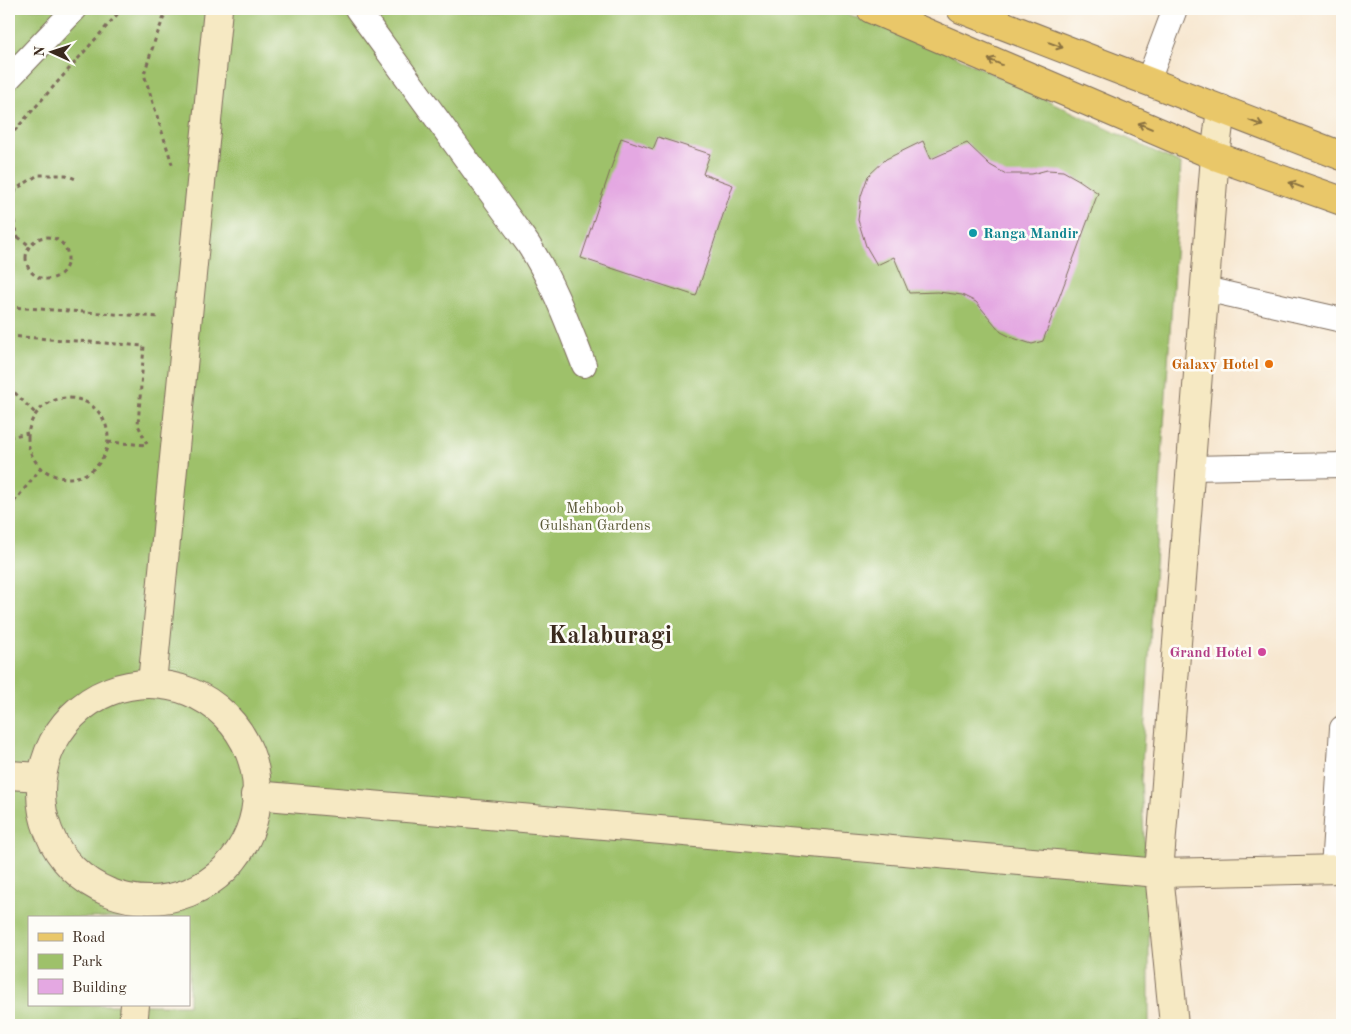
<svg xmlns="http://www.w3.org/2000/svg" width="1351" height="1034" viewBox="0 0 1351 1034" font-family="'Old Standard TT',serif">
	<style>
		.green { fill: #9ec16a; stroke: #6c7644; fill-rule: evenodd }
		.building { fill: #e4a8e2 }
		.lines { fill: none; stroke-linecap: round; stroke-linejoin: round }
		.street-casing { stroke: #7d6c5c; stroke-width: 26 }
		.secondary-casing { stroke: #7d6c5c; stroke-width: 30 }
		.primary-casing { stroke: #7d6c5c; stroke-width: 30 }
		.path { stroke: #7d6c5c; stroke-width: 3; stroke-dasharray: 4 4; stroke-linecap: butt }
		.street { stroke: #fff; stroke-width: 24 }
		.secondary { stroke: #f6e9c3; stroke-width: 28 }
		.primary { stroke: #e9c769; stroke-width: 28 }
		.oneway { stroke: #897140 }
		.culture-dot { fill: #0f9aa8; stroke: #fdfcf7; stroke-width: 2 }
		.food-dot { fill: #e8710a; stroke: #fdfcf7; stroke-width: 2 }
		.hotel-dot { fill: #d1479c; stroke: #fdfcf7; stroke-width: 2 }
		.labels { text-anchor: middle; stroke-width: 5; stroke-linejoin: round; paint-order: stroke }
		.culture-label { font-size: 15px; font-weight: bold; fill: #0d838f; stroke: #fdfcf7; text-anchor: start }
		.food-label { font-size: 15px; font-weight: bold; fill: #c56008; stroke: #fdfcf7; text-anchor: end }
		.park-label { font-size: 15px; fill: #595735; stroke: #fdfcf7 }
		.hotel-label { font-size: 15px; font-weight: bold; fill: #b23c85; stroke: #fdfcf7; text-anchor: end }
		.town-label { font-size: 25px; font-weight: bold; fill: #3b2a1e; stroke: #fdfcf7 }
	</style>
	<rect width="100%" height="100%" fill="#fdfcf7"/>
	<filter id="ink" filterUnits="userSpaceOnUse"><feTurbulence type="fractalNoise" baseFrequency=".02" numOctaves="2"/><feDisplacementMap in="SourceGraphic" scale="10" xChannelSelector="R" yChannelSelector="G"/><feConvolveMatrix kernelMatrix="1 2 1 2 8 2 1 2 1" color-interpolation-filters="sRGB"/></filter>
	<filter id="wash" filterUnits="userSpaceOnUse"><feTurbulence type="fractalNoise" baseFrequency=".0096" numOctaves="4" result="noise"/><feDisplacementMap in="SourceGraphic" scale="20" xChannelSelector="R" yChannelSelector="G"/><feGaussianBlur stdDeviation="1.12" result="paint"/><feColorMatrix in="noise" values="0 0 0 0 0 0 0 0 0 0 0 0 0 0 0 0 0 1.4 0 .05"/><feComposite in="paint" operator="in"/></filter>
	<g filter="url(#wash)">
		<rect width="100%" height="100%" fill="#f7e7d0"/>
		<!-- green -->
		<path class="green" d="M9,9H834L928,43L1181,164L1141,780L1149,930V1025H9ZM29,918H189V1005H29Z"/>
		<g id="blocks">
			<!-- building -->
			<path class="building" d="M658,137L710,154L703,174L733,185L696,296L581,258L621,138L653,149Z
				M923,141L931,159L967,143L990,165L1006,174H1032L1047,170L1063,171L1079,180L1098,193L1043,341L1032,344L1013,338L1001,332L976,302L962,295L938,292L909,293L894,257L877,265L866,246L858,220L861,196L868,176L886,159Z"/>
		</g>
	</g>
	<g filter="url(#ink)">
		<use href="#blocks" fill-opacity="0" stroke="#7d6c5c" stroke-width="1"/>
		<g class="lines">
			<defs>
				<path id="street" d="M357,9L528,244C553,282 568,324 584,365
					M9,78L75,9
					M1148,81L1175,9
					M1205,289L1342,320
					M1191,468L1342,465
					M1333,869L1342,728"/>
				<path id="secondary" d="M152,683L218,9
					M41 792a108 108 0 1 1 216 0a108 108 0 1 1-216 0Z
					M9,775L40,777
					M255,795L1159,873L1342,869
					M133,1025L135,1005
					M1174,1025L1159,873L1215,156L1221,109"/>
				<path id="primary" d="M871,9L1215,156L1342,201
					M961,9L1342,156"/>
			</defs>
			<!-- street casing -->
			<use href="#street" class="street-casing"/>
			<!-- secondary casing -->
			<use href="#secondary" class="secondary-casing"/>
			<!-- primary casing -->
			<use href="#primary" class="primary-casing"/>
			<!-- path -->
			<path class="path" d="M167,9L155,40L144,74L173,167
				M9,137L122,9
				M18,237L30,246
				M26 258a21 21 0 1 1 42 0a21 21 0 1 1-42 0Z
				M9,243L18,237L11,209L16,189L38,175H66L78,180
				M9,307L160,317
				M9,336L144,346L138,425L147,444
				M9,387L35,413
				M28 438a40 40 0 1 1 80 0a40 40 0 1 1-80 0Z
				M9,437L28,433
				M108,442L147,445
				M9,508L41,468"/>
			<!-- street -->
			<use href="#street" class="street"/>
			<!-- secondary -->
			<use href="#secondary" class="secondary"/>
			<!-- primary -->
			<use href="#primary" class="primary"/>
		</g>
		<!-- one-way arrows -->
		<defs><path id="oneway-shaft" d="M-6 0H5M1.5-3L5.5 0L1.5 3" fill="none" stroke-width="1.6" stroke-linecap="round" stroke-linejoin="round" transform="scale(1.25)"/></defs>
		<g class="oneway">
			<use href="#oneway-shaft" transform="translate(1056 45) rotate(21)"/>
			<use href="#oneway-shaft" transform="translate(995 62) rotate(-157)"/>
			<use href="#oneway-shaft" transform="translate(1256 123) rotate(21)"/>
			<use href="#oneway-shaft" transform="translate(1145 126) rotate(-157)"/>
			<use href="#oneway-shaft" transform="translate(1296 185) rotate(-160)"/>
		</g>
	</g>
	<!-- markers -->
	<circle class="culture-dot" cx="973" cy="233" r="5"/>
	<circle class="food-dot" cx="1269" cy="364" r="5"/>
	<circle class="hotel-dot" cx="1262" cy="652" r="5"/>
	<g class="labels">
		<!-- culture labels -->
		<g class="culture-label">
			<text x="983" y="238">Ranga Mandir</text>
		</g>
		<!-- food labels -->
		<g class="food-label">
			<text x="1259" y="369">Galaxy Hotel</text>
		</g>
		<!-- park labels -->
		<g class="park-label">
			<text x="595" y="513">Mehboob<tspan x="595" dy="17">Gulshan Gardens</tspan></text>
		</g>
		<!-- hotel labels -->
		<g class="hotel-label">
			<text x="1252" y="657">Grand Hotel</text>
		</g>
		<!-- town labels -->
		<g class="town-label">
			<text x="610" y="643">Kalaburagi</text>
		</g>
	</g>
	<!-- margin -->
	<rect width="1351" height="1034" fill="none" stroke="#fdfcf7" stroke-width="30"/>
	<!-- legend -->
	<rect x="28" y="916" width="162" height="90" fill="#fdfcf7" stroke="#afa8a0"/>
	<rect x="38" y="933" width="25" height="8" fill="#e9c769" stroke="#afa8a0"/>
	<text x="72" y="942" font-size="15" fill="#3b2a1e">Road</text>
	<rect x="38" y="954" width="25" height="15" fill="#9ec16a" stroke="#afa8a0"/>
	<text x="72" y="966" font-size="15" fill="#3b2a1e">Park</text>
	<rect x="38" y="979" width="25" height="15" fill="#e4a8e2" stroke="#afa8a0"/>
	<text x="72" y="992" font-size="15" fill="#3b2a1e">Building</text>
	<!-- north arrow -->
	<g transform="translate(52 52) rotate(273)" stroke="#fdfcf7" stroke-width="4" paint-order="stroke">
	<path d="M0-4L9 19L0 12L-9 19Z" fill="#3b2a1e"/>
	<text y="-8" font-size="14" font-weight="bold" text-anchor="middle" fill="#3b2a1e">N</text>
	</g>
</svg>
